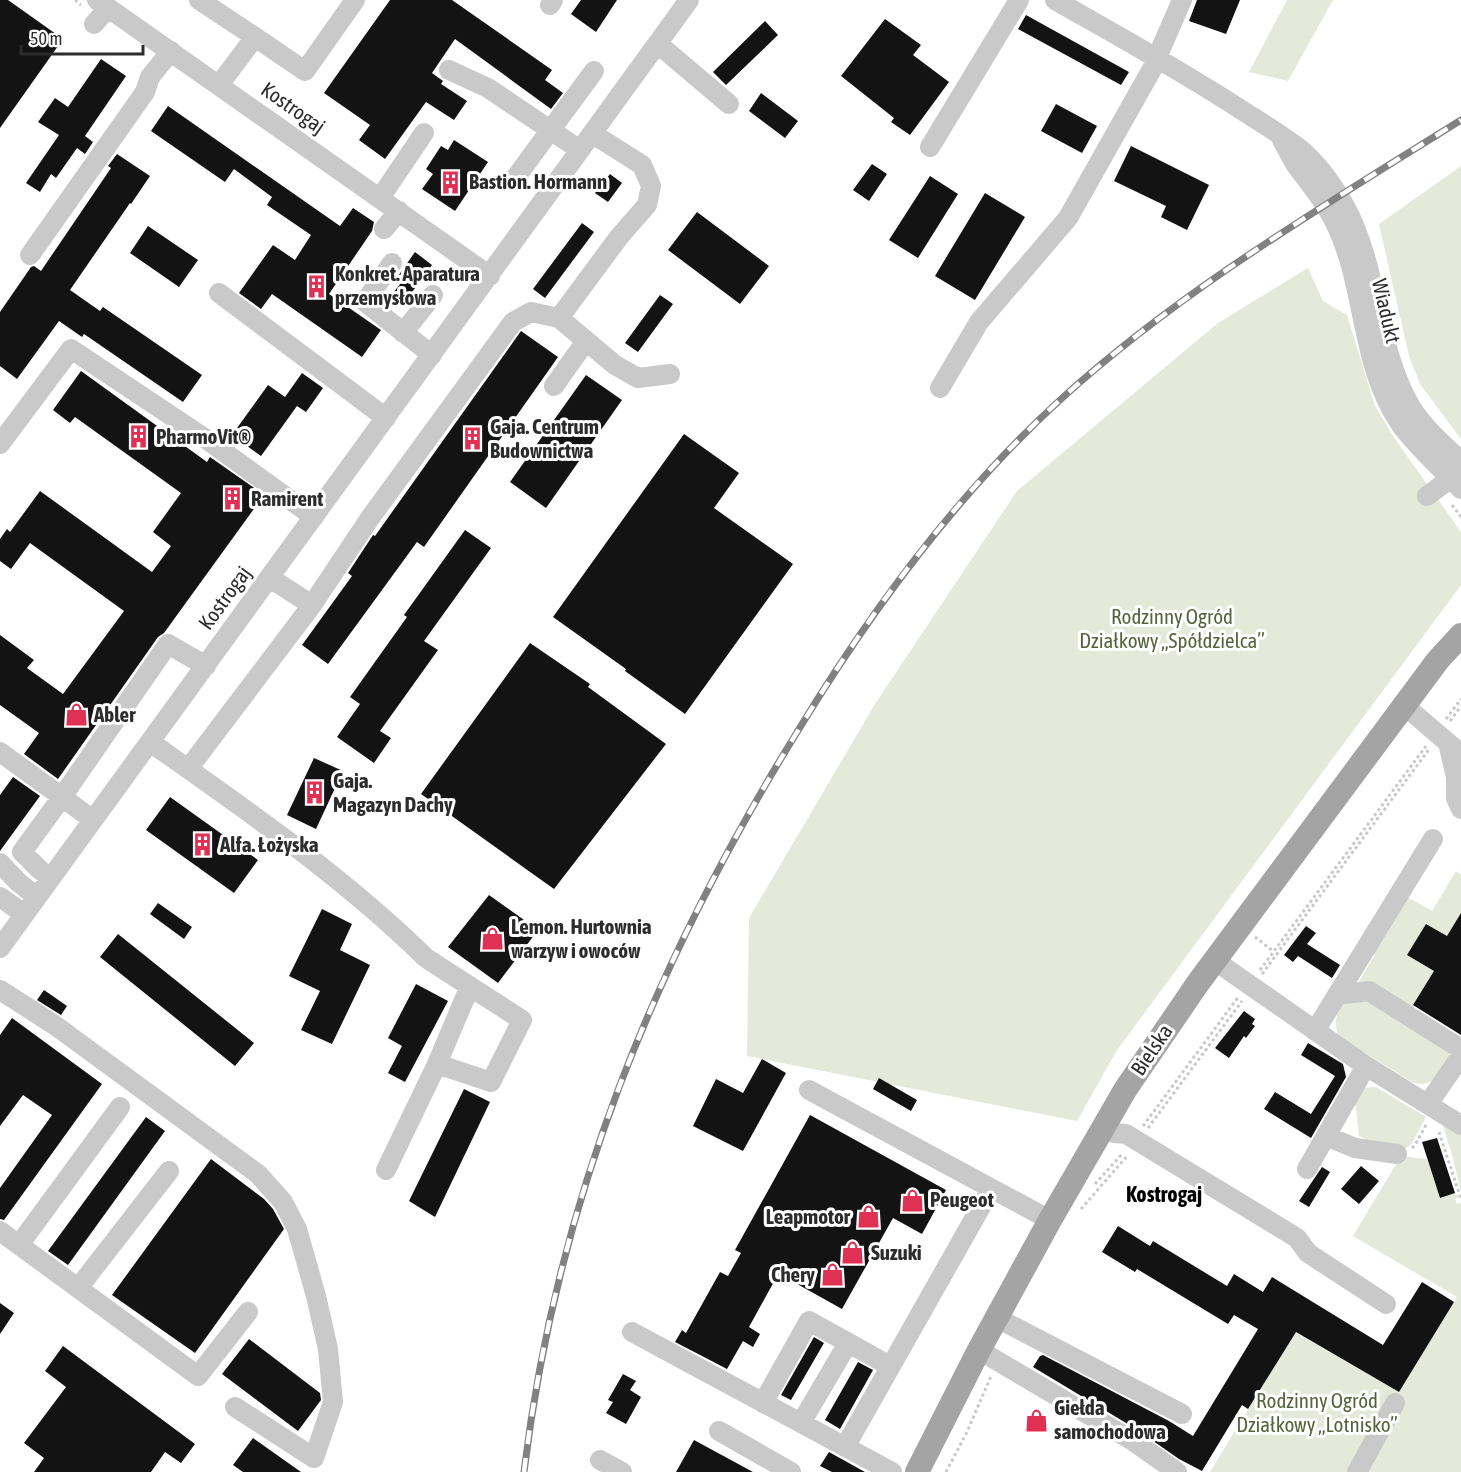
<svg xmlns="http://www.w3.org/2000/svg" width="1461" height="1472" viewBox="0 0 1461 1472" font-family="'Asap Condensed',sans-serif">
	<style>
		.green { fill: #e4e9d9 }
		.building { fill: #131313 }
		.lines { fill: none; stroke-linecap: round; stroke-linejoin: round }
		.path { stroke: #c9c9c9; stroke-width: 3; stroke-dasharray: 3 3; stroke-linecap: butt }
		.minor { stroke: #c9c9c9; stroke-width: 20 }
		.major { stroke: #a4a4a4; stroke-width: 24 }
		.rail-casing { stroke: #818181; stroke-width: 7 }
		.rail { stroke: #fff; stroke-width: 4.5; stroke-dasharray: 14; stroke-linecap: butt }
		.labels { text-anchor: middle; stroke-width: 6; stroke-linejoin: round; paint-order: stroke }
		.street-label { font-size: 21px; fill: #2c2c2c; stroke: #fff }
		.poi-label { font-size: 21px; font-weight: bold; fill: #2c2c2c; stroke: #fff; text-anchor: start }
		.park-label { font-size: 21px; fill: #54653b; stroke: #fff }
		.neighbourhood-label { font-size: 22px; font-weight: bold; fill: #000; stroke: #fff }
	</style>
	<rect width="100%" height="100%" fill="#fff"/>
	<!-- green -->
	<path class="green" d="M1287,0H1333L1288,81L1249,72Z
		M1461,166V439L1420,384L1409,356L1379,224Z
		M1308,268L1323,301L1347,315L1375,406L1395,439L1461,532V585L1117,1050L1077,1121L747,1056L749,918L875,704L1017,491L1218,323Z
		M1456,871L1461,875V913L1453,940L1426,924L1407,955L1434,971L1412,1007L1356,987L1374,956L1373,944L1402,894L1432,911Z
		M1367,997L1453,1048C1445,1064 1435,1092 1412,1082L1339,1037C1333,1023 1336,1014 1344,1001Z
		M1376,1087L1426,1117L1411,1145L1403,1150L1376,1144L1359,1136L1355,1099L1364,1088Z
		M1441,1120L1461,1132V1192L1453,1158Z
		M1401,1156L1427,1159L1440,1198L1455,1193L1459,1197L1455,1199L1457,1204L1461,1203V1472H1210L1295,1332L1399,1392L1457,1297L1353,1236Z"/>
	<!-- building -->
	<path class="building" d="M0,0H8L63,39L0,128Z
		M390,0H452L552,70L545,80L563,93L551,109L455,39L432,73L443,81L441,84L467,101L454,120L426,102L385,159L359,140L370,125L324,93Z
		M581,0H617L596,32L571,14Z
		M1197,0H1240L1226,34L1189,21Z
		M1026,15L1129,72L1121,85L1018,29Z
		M885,19L921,45L913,55L949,82L910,135L891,122L894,118L841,76Z
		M765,21L778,35L726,85L713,72Z
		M101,59L126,76L85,136L93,142L85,154L77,148L56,178L51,174L40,192L26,183L59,135L38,122L55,98L68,107Z
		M761,93L798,121L785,138L749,111Z
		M1056,104L1097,126L1082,153L1041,131Z
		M168,106L340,226L353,208L374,222L372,231L329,294L381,330L362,357L272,294L261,309L239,293L273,245L295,260L311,235L267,205L272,197L234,169L225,182L151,131Z
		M454,140L488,162L455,211L422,189L433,174L426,169L441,146L448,150Z
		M1131,146L1209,185L1187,230L1161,217L1166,206L1114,181Z
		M117,154L150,176L131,204L130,203L70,290L100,311L103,307L202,375L183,402L84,334L82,337L59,321L17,379L0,366V312L31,267L34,266L41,271L111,168L108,166Z
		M872,164L887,174L869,201L853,190Z
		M610,174L622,183L608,202L595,193Z
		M930,176L958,194L918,258L889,240Z
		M985,193L1025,217L975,300L935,276Z
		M697,212L769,266L740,304L668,250Z
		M582,223L594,232L545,298L533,289Z
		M148,226L198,260L179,287L130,253Z
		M415,252L432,265L401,307L389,298L401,283L396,279Z
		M660,295L673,304L638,352L625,343Z
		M521,331L558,357L424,547L417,542L328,664L302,645L352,576L348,573L373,535L375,536Z
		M81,371L207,462L210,457L264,495L164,633L158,637L58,779L24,754L39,733L0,705V635L34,660L27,668L63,694L124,611L30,543L11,569L0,561V539L7,529L10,532L40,491L152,572L171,546L153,532L181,493L75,417L70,423L53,410Z
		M302,373L323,388L306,412L297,406L261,456L232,435L268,385L285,397Z
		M586,375L622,400L546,508L510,482Z
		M684,434L739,473L714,508L793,564L685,714L625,671L626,669L553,617Z
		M465,530L491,548L424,641L438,650L380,731L391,738L374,763L337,737L360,704L350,697L407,617L404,615Z
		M530,643L590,684L588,687L666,744L554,889L421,794Z
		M314,758L343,771L316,829L287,815Z
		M13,777L40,796L0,851V795Z
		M170,797L258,860L234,893L146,830Z
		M489,895L538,930L498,983L448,947Z
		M158,903L192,927L184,939L150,914Z
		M322,909L352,924L340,950L370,965L332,1044L301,1030L320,991L289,976Z
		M1461,913V1035L1413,1005L1434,971L1407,955L1426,924L1447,936Z
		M1306,926L1316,933L1307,944L1340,965L1332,978L1298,956L1293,962L1284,955Z
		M118,934L254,1043L235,1066L100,957Z
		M416,984L448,1001L405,1082L388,1073L402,1046L388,1038Z
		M44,990L67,1006L61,1015L37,1000Z
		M1244,1011L1255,1019L1252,1024L1255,1026L1246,1038L1244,1036L1229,1058L1215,1048Z
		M12,1018L102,1084L4,1220L0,1219V1188L52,1115L23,1095L0,1126V1035Z
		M1308,1043L1343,1064L1346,1077L1311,1138L1264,1109L1275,1092L1311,1114L1335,1076L1301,1055Z
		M762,1059L786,1073L743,1151L693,1126L716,1079L743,1093Z
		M879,1078L917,1100L911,1111L873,1089Z
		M464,1089L490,1102L435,1217L409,1201Z
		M810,1115L946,1190L922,1234L893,1218L842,1309L790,1280L787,1284L776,1278L749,1327L760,1334L753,1347L743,1341L727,1369L675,1342L682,1330L686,1333L720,1272L728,1276L741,1253L735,1250Z
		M146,1117L165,1131L68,1265L48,1251Z
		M1437,1138L1455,1193L1440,1198L1422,1142Z
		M211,1159L264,1199L273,1209L284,1229L195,1353L112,1295Z
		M1361,1166L1379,1181L1359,1204L1341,1189Z
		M1322,1167L1330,1172L1309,1207L1299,1201Z
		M1118,1226L1150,1246L1153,1241L1227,1286L1234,1274L1263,1292L1272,1277L1383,1345L1422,1282L1454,1302L1399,1392L1296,1332L1248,1409L1242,1405L1202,1471L1179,1459L1136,1429L1033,1367L1040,1356L1043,1355L1169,1421L1193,1436L1258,1329L1234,1315L1228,1324L1137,1269L1135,1272L1102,1252Z
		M0,1303L14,1313L0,1334Z
		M814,1337L824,1343L791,1400L781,1395Z
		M249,1339L320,1393L321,1400L298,1431L222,1374Z
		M63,1346L195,1444L181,1463L165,1452L151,1472H34L44,1458L24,1443L66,1387L45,1371Z
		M858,1362L873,1370L840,1429L825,1420Z
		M623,1374L636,1381L630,1390L641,1397L626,1424L606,1413L613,1402L608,1400Z
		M253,1438L301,1472H243L233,1465Z
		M694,1440L753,1472H676Z
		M829,1452L865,1472H832L820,1466Z"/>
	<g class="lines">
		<!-- path -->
		<path class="path" d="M75,0L81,5
			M447,284V277L459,274
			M1452,505L1461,517
			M1446,719L1461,699
			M1450,721L1461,706
			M1255,937L1273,951
			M1260,970L1426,746
			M1262,974L1430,748
			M1143,1126L1239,996
			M1148,1128L1242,1001
			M1439,1132L1461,1199
			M1412,1148L1415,1145L1427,1123
			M1095,1184L1123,1153
			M1081,1209L1128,1155
			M946,1472L967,1432L991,1376"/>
		<!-- minor -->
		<path class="minor" d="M97,0L490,276
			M199,0L255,37
			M1055,0C1118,36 1182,71 1243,111C1262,123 1282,135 1300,149C1319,165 1335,188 1347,210C1378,270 1376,341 1407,400C1419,424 1442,443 1461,461
			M550,5L553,0
			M94,24L108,8
			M658,44L729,104
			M449,70L488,88L580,150
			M219,85L255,37L305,71L355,0
			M1282,140C1287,149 1292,160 1298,168C1313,188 1328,206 1338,229C1366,291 1361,368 1401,425C1418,448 1441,468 1461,489
			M930,147L1019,0
			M516,177L594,71
			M380,198L424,133
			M384,229L399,211
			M30,255L145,92L150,77L171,51
			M392,263L365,302L432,355
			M219,293L386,418
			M559,318L619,237L647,205L651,186L642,165L593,134
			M403,333L433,295
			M554,386L586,341
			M940,388L979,322L1068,218L1152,69L1182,0
			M0,444L71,349L203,437L314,517
			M1427,496L1454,476L1461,474
			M270,578L312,605
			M1405,706L1461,754
			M150,742C245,809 341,875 425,957L429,960L522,1020L491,1082L437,1064L470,986
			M1448,743L1456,777V798L1461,809
			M0,752L62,797L22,852L40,870L51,878
			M188,769L312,605L370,518L513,322L531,312L559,318L615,365L638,378L670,374
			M93,820L62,797L168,644L206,666
			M0,863L18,882L37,897
			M0,897L24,914
			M0,948L689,0
			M1214,960L1366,1066L1461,1125
			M0,990L56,1026L258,1174L283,1202L297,1229L316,1296L328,1349L333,1402L314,1458L235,1407
			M1337,995L1369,991L1461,1049
			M1315,1031L1433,839
			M809,1090L1050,1220
			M1428,1104L1461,1056
			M1103,1127L1114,1133L1126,1134L1297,1238L1308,1253L1386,1304
			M1326,1136L1355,1148L1397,1154
			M1307,1169L1366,1066
			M386,1170L437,1064
			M0,1231L198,1376L248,1312
			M19,1245L120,1107
			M79,1287L169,1171
			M997,1318L1182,1414
			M632,1332L892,1472
			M979,1350L1133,1441L1177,1472
			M763,1403L809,1321L890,1366
			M801,1423L848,1343
			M719,1431L791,1472
			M845,1447L991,1189
			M600,1460L622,1472
			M1357,1472L1395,1403"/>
		<!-- major -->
		<path class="major" d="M917,1472L979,1350L1050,1220L1125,1090L1198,983L1438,660L1461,635"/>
		<defs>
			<path id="rail" d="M524,1472C557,1198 655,962 799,729C872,609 956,495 1060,400C1181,290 1322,207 1461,120"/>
		</defs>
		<!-- rail casing -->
		<use href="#rail" class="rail-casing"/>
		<!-- rail -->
		<use href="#rail" class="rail"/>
	</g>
	<!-- icons -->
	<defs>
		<symbol id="building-bare" viewBox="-9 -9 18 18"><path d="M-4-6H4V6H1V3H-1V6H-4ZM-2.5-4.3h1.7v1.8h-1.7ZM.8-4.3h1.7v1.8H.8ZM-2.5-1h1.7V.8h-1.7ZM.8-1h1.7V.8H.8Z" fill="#df3154" stroke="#fff" stroke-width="2.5" paint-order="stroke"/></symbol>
		<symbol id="shop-bare" viewBox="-9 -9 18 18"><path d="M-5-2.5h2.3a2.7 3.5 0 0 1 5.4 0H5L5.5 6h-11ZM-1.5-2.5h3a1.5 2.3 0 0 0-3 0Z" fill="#df3154" stroke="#fff" stroke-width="2.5" paint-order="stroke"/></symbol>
	</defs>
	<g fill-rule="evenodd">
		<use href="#building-bare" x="434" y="166" width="33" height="33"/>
		<use href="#building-bare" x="300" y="270" width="33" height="33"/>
		<use href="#building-bare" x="122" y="420" width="33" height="33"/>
		<use href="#building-bare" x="456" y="422" width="33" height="33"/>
		<use href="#building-bare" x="216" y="482" width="33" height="33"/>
		<use href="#shop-bare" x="60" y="698" width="33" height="33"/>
		<use href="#building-bare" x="298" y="776" width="33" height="33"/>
		<use href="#building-bare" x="186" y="828" width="33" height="33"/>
		<use href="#shop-bare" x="476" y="922" width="33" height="33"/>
		<use href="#shop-bare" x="896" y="1184" width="33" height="33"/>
		<use href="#shop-bare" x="852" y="1200" width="33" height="33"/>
		<use href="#shop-bare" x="836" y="1236" width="33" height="33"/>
		<use href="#shop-bare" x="816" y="1258" width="33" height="33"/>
		<use href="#shop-bare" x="1020" y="1404" width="33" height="33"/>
	</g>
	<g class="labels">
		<!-- street labels -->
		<g class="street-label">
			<text transform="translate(293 108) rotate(35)" y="7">Kostrogaj</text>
			<text transform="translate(1386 311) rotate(77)" y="7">Wiadukt</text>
			<text transform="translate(225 598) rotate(-54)" y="7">Kostrogaj</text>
			<text transform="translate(1152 1050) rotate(-56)" y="7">Bielska</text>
		</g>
		<!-- poi labels -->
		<g class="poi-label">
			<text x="469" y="189">Bastion. Hormann</text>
			<text x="335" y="281">Konkret. Aparatura<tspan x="335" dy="24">przemysłowa</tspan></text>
			<text x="490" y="434">Gaja. Centrum<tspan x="490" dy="24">Budownictwa</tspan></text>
			<text x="156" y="444">PharmoVit®</text>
			<text x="251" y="506">Ramirent</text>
			<text x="94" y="722">Abler</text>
			<text x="333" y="788">Gaja.<tspan x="333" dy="24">Magazyn Dachy</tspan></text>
			<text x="220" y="852">Alfa. Łożyska</text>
			<text x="511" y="934">Lemon. Hurtownia<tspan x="511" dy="24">warzyw i owoców</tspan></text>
			<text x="930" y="1207">Peugeot</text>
			<text x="850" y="1224" text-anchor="end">Leapmotor</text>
			<text x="871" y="1260">Suzuki</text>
			<text x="815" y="1282" text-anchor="end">Chery</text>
			<text x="1054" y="1415">Giełda<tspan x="1054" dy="24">samochodowa</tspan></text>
		</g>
		<!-- park labels -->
		<g class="park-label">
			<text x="1172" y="624">Rodzinny Ogród<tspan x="1172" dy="24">Działkowy „Spółdzielca”</tspan></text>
			<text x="1317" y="1408">Rodzinny Ogród<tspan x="1317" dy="24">Działkowy „Lotnisko”</tspan></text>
		</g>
		<!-- neighbourhood labels -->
		<g class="neighbourhood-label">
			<text x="1164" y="1202">Kostrogaj</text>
		</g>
	</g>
	<!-- scale -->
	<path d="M21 45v9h122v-9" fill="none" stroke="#2c2c2c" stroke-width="3"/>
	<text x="30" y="45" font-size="18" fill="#2c2c2c" stroke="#ffffff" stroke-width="4.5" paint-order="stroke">50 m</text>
</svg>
